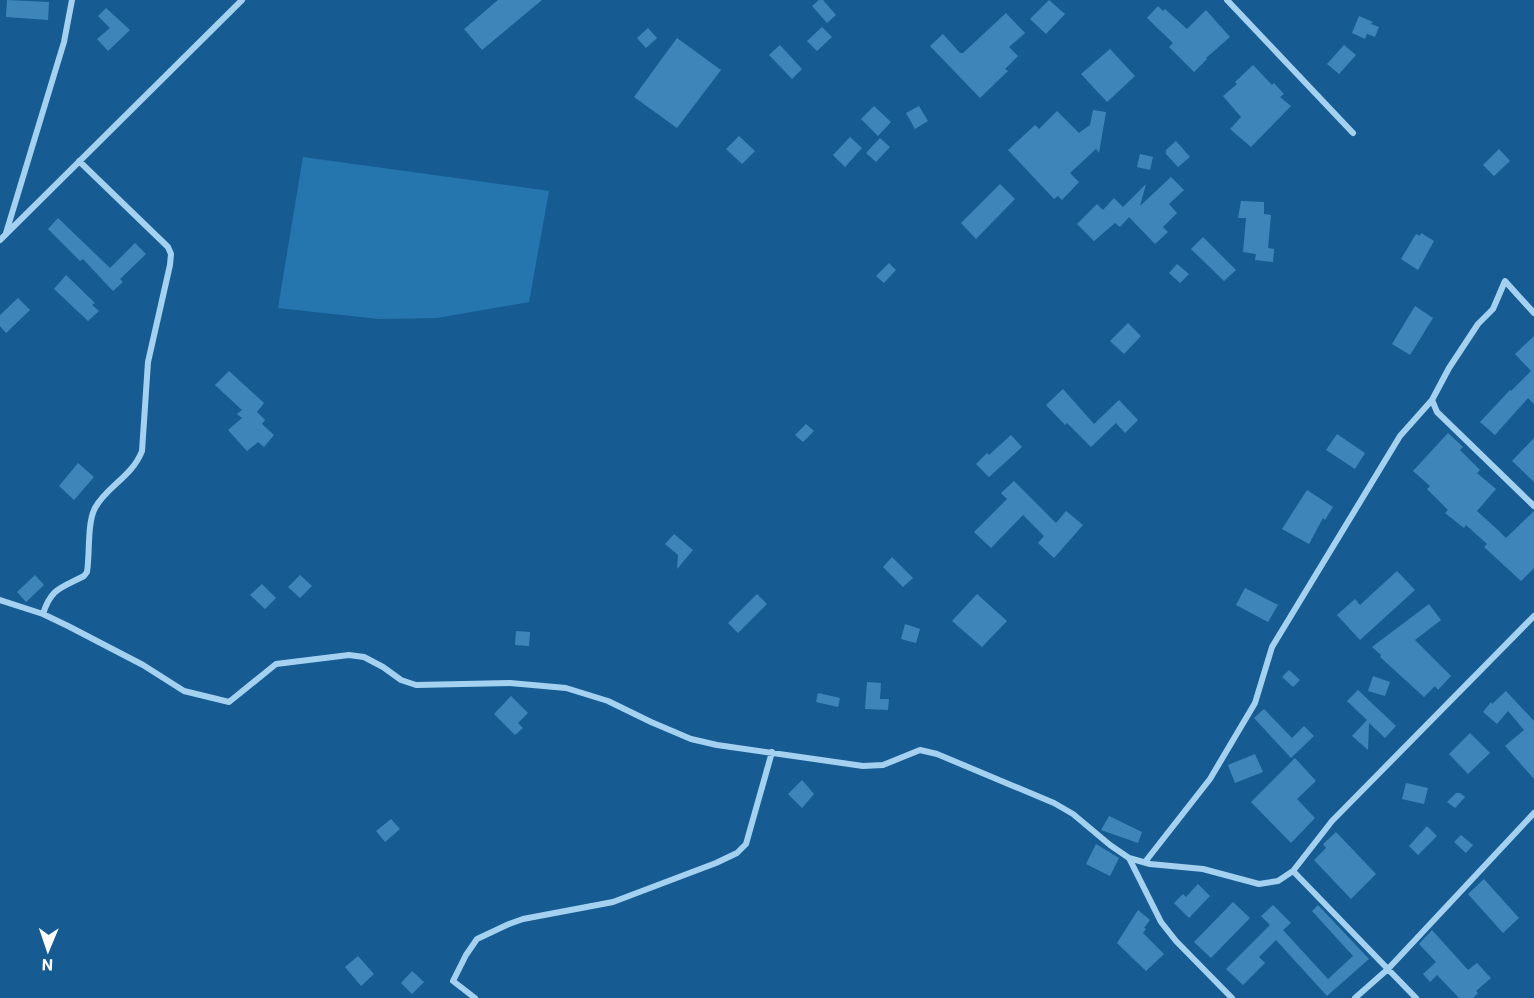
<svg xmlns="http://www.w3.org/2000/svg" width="1534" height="998" viewBox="0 0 1534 998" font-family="Roboto,sans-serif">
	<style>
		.green { fill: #2576af }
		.building { fill: #3e86ba }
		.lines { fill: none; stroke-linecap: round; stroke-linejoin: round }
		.street { stroke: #a5d1f1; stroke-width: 6 }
	</style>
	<rect width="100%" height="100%" fill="#165c93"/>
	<!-- green -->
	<path class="green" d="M303,157L549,191L529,302L437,318L379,319L278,308Z"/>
	<!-- building -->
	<path class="building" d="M7,0L49,2L48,20L6,17Z
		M498,0H542L482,50L464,29Z
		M819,0H823L836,15L827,23L812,6Z
		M1049,0L1065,14L1046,34L1030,19Z
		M1158,6L1163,11L1165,9L1187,29L1206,10L1230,37L1206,58L1207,59L1194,72L1169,47L1173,43L1147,18Z
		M106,8L130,30L108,51L97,39L110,28L98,16Z
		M1006,13L1025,33L1009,47L1018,56L1005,69L1008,71L980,98L930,46L943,34L960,53H963Z
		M1359,16L1373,22L1371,24L1379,27L1375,37L1367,34L1365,39L1352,33Z
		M822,27L832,37L817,51L807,41Z
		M648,28L657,38L646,48L637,38Z
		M677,38L721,70L677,128L634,97Z
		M780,45L802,69L792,79L769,55Z
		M1344,45L1356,55L1339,74L1327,64Z
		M1110,49L1135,76L1107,102L1081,74Z
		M1253,65L1272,85L1274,83L1284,94L1280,97L1291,106L1251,147L1230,129L1241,117L1223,96L1237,84L1235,82Z
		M874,106L891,122L878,136L861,119Z
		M919,106L928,121L915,129L906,113Z
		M1093,110L1106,112L1099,153L1096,149L1070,173L1079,182L1062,200L1058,196L1054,199L1008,150L1035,125L1039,129L1057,111L1079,133L1090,125Z
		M739,136L755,151L742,164L726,149Z
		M850,137L862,148L845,167L833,155Z
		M880,138L890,147L876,162L866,153Z
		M1176,141L1190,157L1178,167L1166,154V150Z
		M1499,149L1510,161L1494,176L1483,165Z
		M1140,154L1153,157L1150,170L1137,167Z
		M1171,177L1184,190L1169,204L1177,213L1163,227L1168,232L1155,244L1129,217L1120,227L1115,223L1094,241L1077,224L1097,204L1103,210L1114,198L1123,207L1146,184L1140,206Z
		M1000,184L1015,199L976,239L961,223Z
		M1241,201L1264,202V214L1271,215L1268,248L1274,249L1273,262L1255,260L1256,254L1243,252L1246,218H1238Z
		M58,218L110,268L135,243L146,254L120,279L123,282L113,291L83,259L80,261L48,229Z
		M1421,233L1434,241L1418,270L1401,259L1416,234L1420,236Z
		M1203,237L1236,270L1224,281L1191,249Z
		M889,263L896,270L884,283L876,276Z
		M1177,264L1189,274L1180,283L1169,273Z
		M66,275L95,303L92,305L99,311L88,321L54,289Z
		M18,298L30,310L6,333L0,326V315Z
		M1415,306L1433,318L1410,355L1392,344Z
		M1128,323L1141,336L1124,354L1110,341Z
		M1534,336V404L1528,398L1495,435L1480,422L1510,390L1511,391L1531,371L1515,354Z
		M229,371L264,403L257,412L265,420L262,424L274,435L264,447L258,442L247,451L228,430L242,418L237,414L242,410L215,385Z
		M1063,389L1094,424L1119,400L1138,420L1125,433L1116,423L1091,447L1067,423L1065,425L1046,405Z
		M806,424L814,431L803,442L795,435Z
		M1448,433L1463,447L1460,450L1480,470L1477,473L1496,489L1477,511L1499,531L1506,538L1534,511V568L1521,581L1484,547L1487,544L1466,525L1464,528L1445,513L1448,510L1427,489L1430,486L1413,471Z
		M1337,434L1365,453L1355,469L1326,450Z
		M1011,435L1022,447L989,477L976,464L987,453L989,455Z
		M1534,438V482L1512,461Z
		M78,463L94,477L74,500L59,486Z
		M1014,481L1056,523L1066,511L1083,525L1054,558L1038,543L1044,536L1023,515L991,548L974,532L1007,499L1001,493Z
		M1307,490L1333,507L1325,520L1323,518L1309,544L1282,529Z
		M674,534L693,550L677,569L678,555L665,544Z
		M892,557L913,578L903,587L883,567Z
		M1397,571L1415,590L1360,640L1337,615L1355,599L1360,605Z
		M35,575L44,585L26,602L17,592Z
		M300,575L312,586L300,598L288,587Z
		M262,584L276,598L265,609L250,595Z
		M1245,588L1278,605L1268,622L1236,605Z
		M757,594L767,604L738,633L728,623Z
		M977,594L1007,621L982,647L952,621Z
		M1429,604L1441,620L1415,640L1451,676L1438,690L1435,686L1424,697L1380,657L1381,655L1372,647Z
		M905,624L920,629L916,643L901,639Z
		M516,631L530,632L529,646L515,645Z
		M1289,670L1300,680L1293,687L1282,677Z
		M1373,676L1390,682L1385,696L1368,691Z
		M867,682L881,683L880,699H889L888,710L865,709Z
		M1358,690L1396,726L1385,738L1369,723L1368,750L1352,736L1367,720L1347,701Z
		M1506,691L1534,721V779L1505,746L1524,730L1508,711L1497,724L1483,712L1491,702L1492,704Z
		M818,693L840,698L838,707L816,702Z
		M511,696L528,713L518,723L523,728L515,735L494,714Z
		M1264,709L1292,738L1304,726L1314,736L1291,758L1254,718Z
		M1470,733L1490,753L1468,774L1449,754Z
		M1255,754L1263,772L1235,783L1228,765Z
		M1295,758L1316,781L1297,799L1315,818L1291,843L1251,802Z
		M802,780L814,794L802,808L788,794Z
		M1406,783L1428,788L1424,804L1402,799Z
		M1456,793H1460L1465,797L1455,808L1447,802Z
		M1109,816L1142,832L1138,843L1101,830Z
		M391,819L400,829L385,842L376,831Z
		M1427,826L1437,836L1418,855L1409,846Z
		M1336,832L1376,874L1351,899L1314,860L1326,848L1323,844Z
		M1461,835L1473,845L1466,853L1454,842Z
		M1096,844L1119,858L1110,876L1086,864Z
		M1484,879L1519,918L1503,933L1468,894Z
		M1198,884L1210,896L1189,918L1174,903L1183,894L1186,897Z
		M1233,902L1250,918L1211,958L1194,942Z
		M1273,905L1291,923L1283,930L1328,979L1353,956L1312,911L1318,905L1369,959L1327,996L1276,940L1259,957L1265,963L1243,985L1226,969L1270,925L1261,916Z
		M1138,910L1150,920L1144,928L1146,929L1143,933L1164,954L1146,971L1117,943Z
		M1432,930L1468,970L1477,963L1491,978L1476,991L1478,993L1473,998H1459L1437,975L1430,982L1423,974L1436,962L1419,944Z
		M358,956L374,974L361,986L345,967Z
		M412,971L424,982L412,994L401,983Z"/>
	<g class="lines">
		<!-- street -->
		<path class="street" d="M1227,0L1353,133
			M6,233L64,42L72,0
			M0,240L242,0
			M1432,400L1437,412L1534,506
			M0,600L43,614L68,626L143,665L184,691L229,702L276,664L349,655L364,657L383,667L401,680L416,685L510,683L566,688L608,701L651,722L691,739L717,745L863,766L883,765L920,750L937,754L1054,803L1073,814L1110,845L1129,858L1150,864L1203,869L1259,884L1278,881L1293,871L1332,821L1534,616
			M43,614C51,588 61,588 84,576L87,572C90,554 87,523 95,508C107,486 132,477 142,451L148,362L170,265L171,254L168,247L79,161
			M1129,858L1161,922L1176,941L1232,998
			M1145,862L1210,779L1255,703L1272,647L1400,436L1432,400L1449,368L1478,324L1493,309L1505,281L1534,313
			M1293,871L1416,998
			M475,998L453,981L466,955L477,939L509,924L523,919L613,902L716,863L737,853L746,844L772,752
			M1355,998L1388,969L1534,813"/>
	</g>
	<!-- north arrow -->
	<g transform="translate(48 950) rotate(182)" stroke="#165c93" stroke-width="4.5" paint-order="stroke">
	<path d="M0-4.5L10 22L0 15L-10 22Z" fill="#ffffff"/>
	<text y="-9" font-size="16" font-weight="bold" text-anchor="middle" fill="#ffffff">N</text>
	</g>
</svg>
